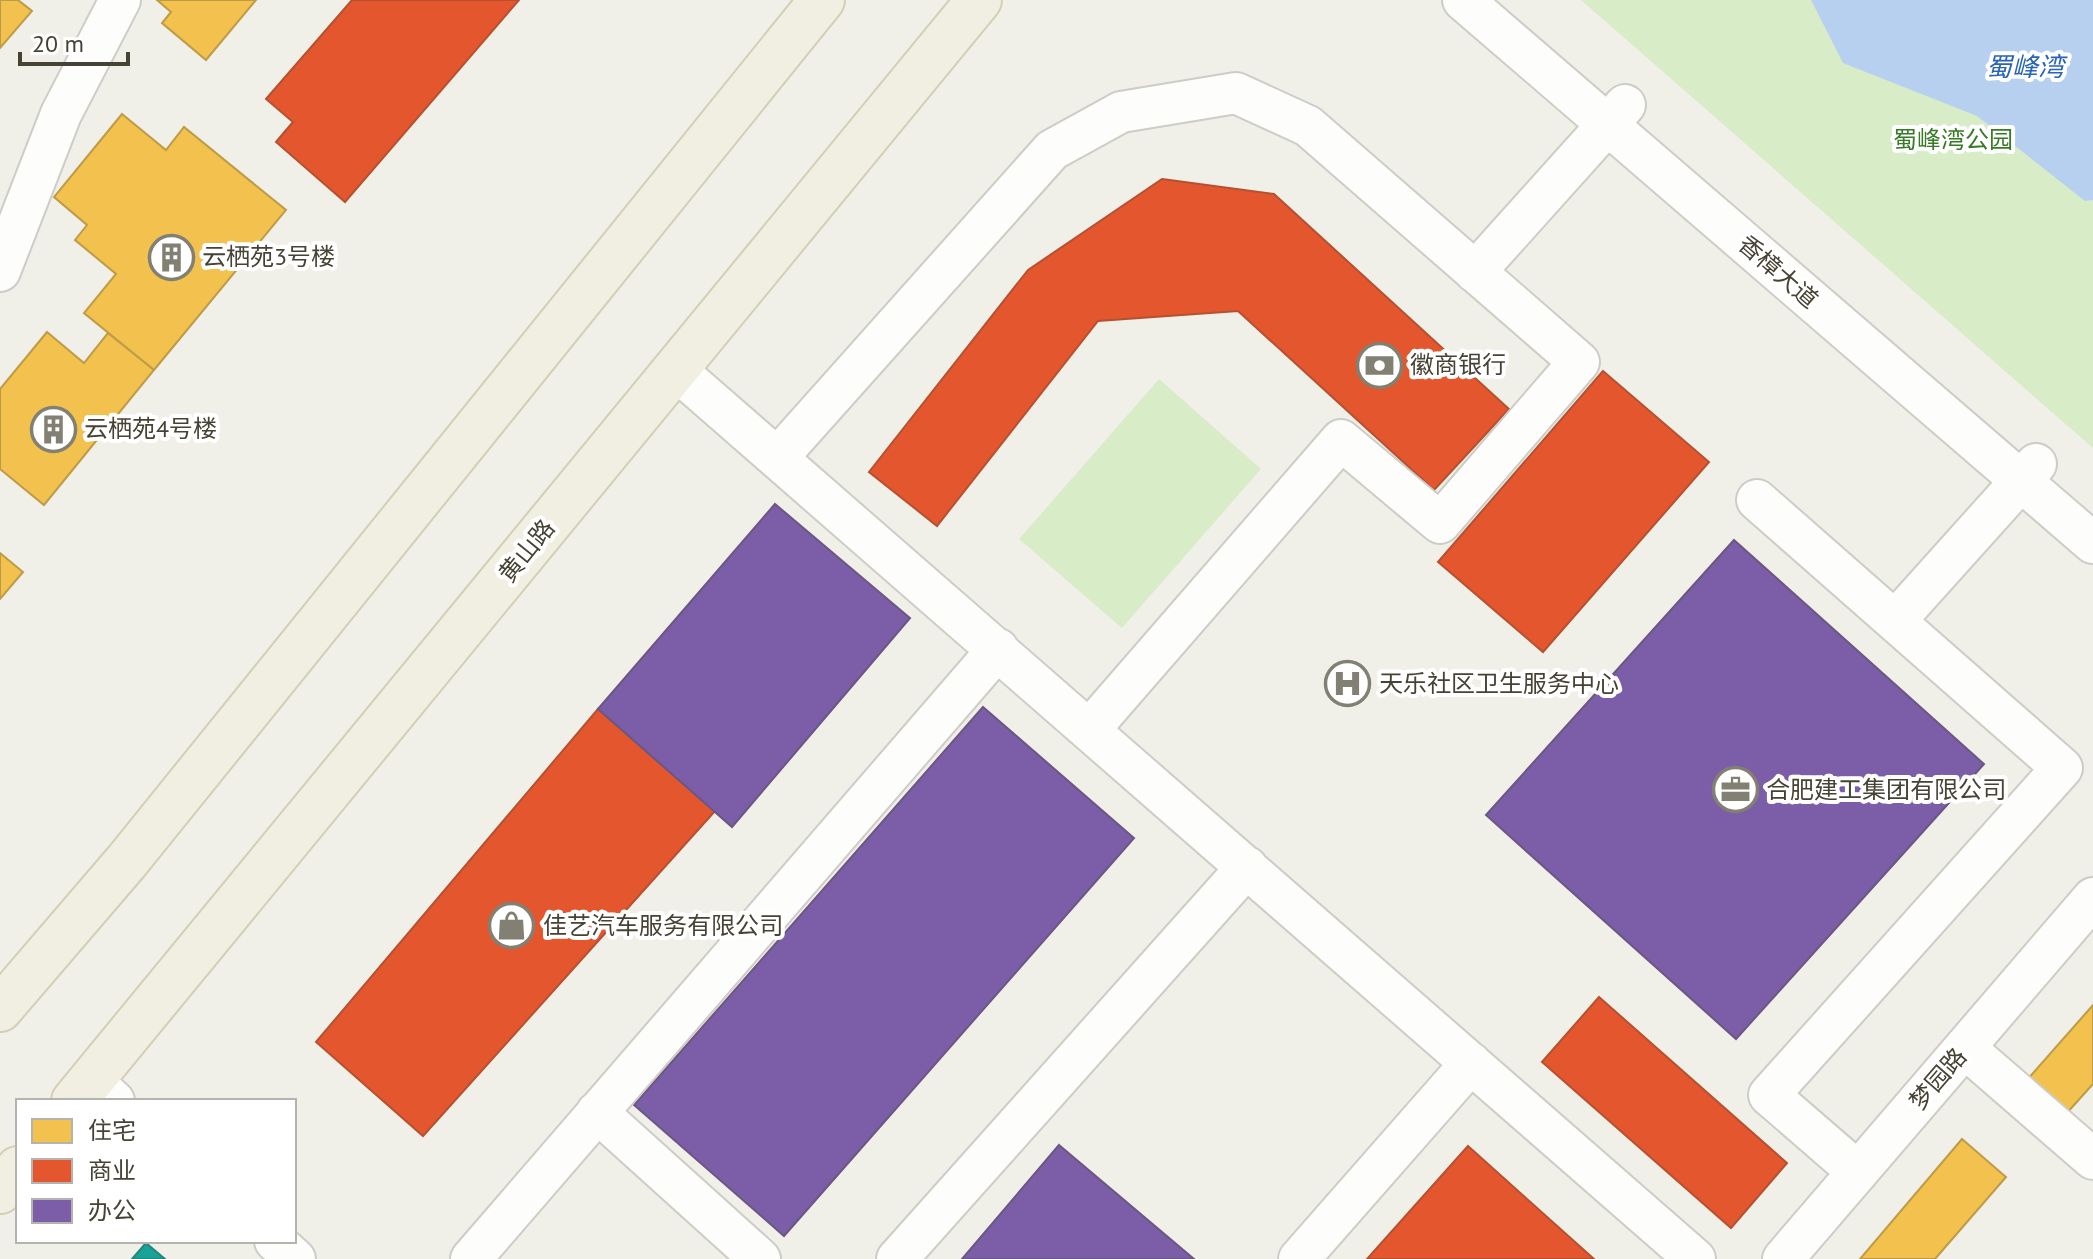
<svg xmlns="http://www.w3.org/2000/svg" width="2093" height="1259" viewBox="0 0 2093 1259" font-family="'PT Sans','Noto Sans SC',sans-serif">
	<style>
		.green { fill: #d8ecc7 }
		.water { fill: #b7d0f0 }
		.homes { fill: #f2c14e; stroke: #be9b46; stroke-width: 2 }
		.shops { fill: #e4572e; stroke: #b55130; stroke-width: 2 }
		.offices { fill: #7b5ea7; stroke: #6b5684; stroke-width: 2 }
		.public { fill: #17a398; stroke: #25867a; stroke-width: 2 }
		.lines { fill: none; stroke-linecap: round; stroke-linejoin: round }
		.minor-casing { stroke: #ceccc6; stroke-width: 44 }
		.major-casing { stroke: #d3cfb5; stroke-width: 48 }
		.minor { stroke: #fdfdfc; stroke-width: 40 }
		.major { stroke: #f1efe2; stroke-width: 44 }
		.labels { text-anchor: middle; stroke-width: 8; stroke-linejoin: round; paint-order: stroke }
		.park-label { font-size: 24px; fill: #387a25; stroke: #fff }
		.poi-label { font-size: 24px; fill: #464234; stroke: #fff; text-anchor: start }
		.street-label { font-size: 24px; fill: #464234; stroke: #fff }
		.water-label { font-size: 26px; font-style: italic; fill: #2965b6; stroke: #fff }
	</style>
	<rect width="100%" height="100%" fill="#f0efe8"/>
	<!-- green -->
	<path class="green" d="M1581,0H2093V448Z
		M1159,379L1261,469L1122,628L1019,539Z"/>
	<!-- water -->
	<path class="water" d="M1811,0H2093V200L2085,201L1977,116L1843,63Z"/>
	<!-- homes -->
	<path class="homes" d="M0,0H18L32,11L0,48Z
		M157,0H256L206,60L162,23L171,12Z
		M122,114L166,150L184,127L286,210L154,370L84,313L116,274L75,240L87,225L54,197Z
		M47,332L84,363L108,333L154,370L44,505L0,469V389Z
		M0,553L23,572L0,599Z
		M2093,1005V1084L2066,1114L2027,1080Z
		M1962,1139L2006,1177L1935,1259H1860Z"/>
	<!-- shops -->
	<path class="shops" d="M352,0H519L345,202L276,142L293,122L266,99Z
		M1162,179L1274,194L1509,409L1434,490L1238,311L1098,321L937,526L869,472L1028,270Z
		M1603,371L1709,462L1543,652L1438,562Z
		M598,709L715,811L423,1136L316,1042Z
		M1599,997L1787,1163L1731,1228L1542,1062Z
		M1468,1146L1594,1259H1367Z"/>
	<!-- offices -->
	<path class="offices" d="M775,504L910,618L732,827L598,709Z
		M1734,540L1984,764L1736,1039L1486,815Z
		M983,707L1134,838L784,1236L634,1105Z
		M1059,1145L1194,1259H962Z"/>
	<!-- public -->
	<path class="public" d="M146,1243L165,1259H132Z"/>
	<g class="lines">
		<defs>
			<path id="minor" d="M1463,0L2093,543
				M0,271L61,114L120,0
				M1475,272L1625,105
				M676,370L1695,1259
				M778,457L1052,150L1121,112L1236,93L1308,126L1579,362L1440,523L1341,440L1090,729
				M1757,500L2062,768L1769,1095L1858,1172
				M1895,621L2036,464
				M1965,1048L2093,1159
				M91,1080L114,1101
				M597,1112L760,1259
				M275,1241L295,1259
				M471,1259L998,649
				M897,1259L1247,867
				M1299,1259L1471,1063
				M1783,1259L2093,898"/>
			<path id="major" d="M0,1009L127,861L822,0
				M74,1101L979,0
				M0,1191L18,1169"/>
		</defs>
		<!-- minor casing -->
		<use href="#minor" class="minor-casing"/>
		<!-- major casing -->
		<use href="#major" class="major-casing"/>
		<!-- minor -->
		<use href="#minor" class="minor"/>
		<!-- major -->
		<use href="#major" class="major"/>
	</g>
	<!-- icons -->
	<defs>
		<symbol id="building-ring" viewBox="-11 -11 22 22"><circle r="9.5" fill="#fff" stroke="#827f73" stroke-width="1.5"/><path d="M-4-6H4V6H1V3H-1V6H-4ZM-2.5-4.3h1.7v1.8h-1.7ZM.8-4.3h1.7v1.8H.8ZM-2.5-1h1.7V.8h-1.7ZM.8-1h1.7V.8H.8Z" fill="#827f73"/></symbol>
		<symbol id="bank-ring" viewBox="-11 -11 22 22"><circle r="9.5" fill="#fff" stroke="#827f73" stroke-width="1.5"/><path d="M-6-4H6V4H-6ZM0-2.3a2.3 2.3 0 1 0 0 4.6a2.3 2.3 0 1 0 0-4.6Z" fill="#827f73"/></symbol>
		<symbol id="hospital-ring" viewBox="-11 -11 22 22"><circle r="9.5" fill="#fff" stroke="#827f73" stroke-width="1.5"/><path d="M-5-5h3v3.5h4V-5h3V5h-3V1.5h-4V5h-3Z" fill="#827f73"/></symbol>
		<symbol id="office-ring" viewBox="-11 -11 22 22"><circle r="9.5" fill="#fff" stroke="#827f73" stroke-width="1.5"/><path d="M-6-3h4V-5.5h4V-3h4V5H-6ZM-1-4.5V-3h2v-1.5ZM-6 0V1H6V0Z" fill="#827f73"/></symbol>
		<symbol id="shop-ring" viewBox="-11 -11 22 22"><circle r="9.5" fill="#fff" stroke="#827f73" stroke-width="1.5"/><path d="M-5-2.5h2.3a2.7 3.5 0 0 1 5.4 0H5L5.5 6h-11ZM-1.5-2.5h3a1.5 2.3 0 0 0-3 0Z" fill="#827f73"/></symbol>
	</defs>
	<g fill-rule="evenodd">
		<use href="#building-ring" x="146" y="232" width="51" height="51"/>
		<use href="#bank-ring" x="1354" y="340" width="51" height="51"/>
		<use href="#building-ring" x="28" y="404" width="51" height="51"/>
		<use href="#hospital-ring" x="1322" y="658" width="51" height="51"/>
		<use href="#office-ring" x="1710" y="764" width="51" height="51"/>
		<use href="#shop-ring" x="486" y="900" width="51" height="51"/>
	</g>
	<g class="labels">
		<!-- park labels -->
		<g class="park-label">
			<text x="1953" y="148">蜀峰湾公园</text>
		</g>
		<!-- poi labels -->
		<g class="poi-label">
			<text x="202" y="265">云栖苑3号楼</text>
			<text x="1410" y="373">徽商银行</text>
			<text x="84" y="437">云栖苑4号楼</text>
			<text x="1379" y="692">天乐社区卫生服务中心</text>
			<text x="1766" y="798">合肥建工集团有限公司</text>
			<text x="543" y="934">佳艺汽车服务有限公司</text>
		</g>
		<!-- street labels -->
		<g class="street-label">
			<text transform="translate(1778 272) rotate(41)" y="8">香樟大道</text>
			<text transform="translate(527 551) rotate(-51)" y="8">黄山路</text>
			<text transform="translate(1938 1079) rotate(-49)" y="8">梦园路</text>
		</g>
		<!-- water labels -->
		<g class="water-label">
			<text x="2025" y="76">蜀峰湾</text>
		</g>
	</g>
	<!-- legend -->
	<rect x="16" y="1099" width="280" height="144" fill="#ffffff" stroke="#b5b3ae" stroke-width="2"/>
	<rect x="32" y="1119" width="40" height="24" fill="#f2c14e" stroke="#b5b3ae" stroke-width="2"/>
	<text x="88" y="1139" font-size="24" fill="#464234">住宅</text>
	<rect x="32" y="1159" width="40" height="24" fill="#e4572e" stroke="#b5b3ae" stroke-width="2"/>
	<text x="88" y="1179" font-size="24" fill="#464234">商业</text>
	<rect x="32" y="1199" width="40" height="24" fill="#7b5ea7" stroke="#b5b3ae" stroke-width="2"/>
	<text x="88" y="1219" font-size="24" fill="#464234">办公</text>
	<!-- scale -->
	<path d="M20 52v12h108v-12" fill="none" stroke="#464234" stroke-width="4"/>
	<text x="32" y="52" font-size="24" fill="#464234" stroke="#ffffff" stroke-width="6" paint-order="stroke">20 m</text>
</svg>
